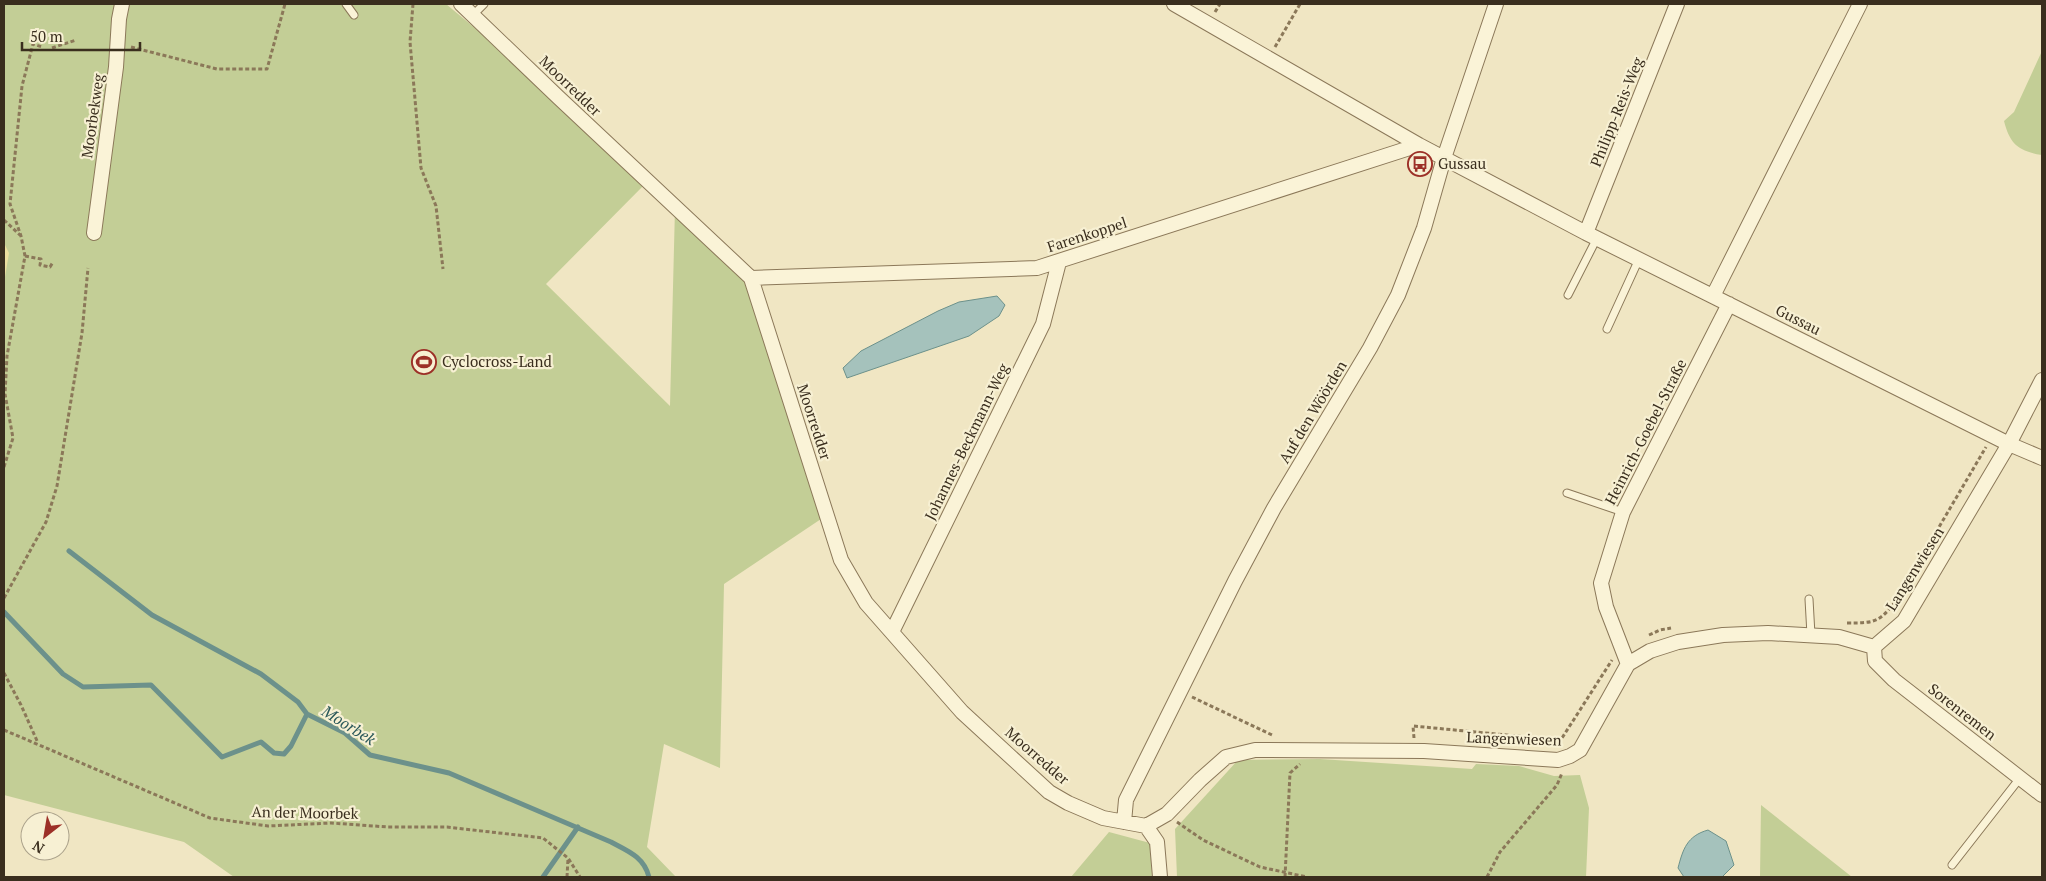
<svg xmlns="http://www.w3.org/2000/svg" width="2046" height="881" viewBox="0 0 2046 881" font-family="'PT Serif',serif">
	<style>
		.green { fill: #c3ce96 }
		.sand { fill: #ecdf9f }
		.water { fill: #a5c2bc; stroke: #6c918b }
		.lines { fill: none; stroke-linecap: round; stroke-linejoin: round }
		.stream { stroke: #6c918b; stroke-width: 5 }
		.lane-casing { stroke: #8b7859; stroke-width: 9 }
		.street-casing { stroke: #8b7859; stroke-width: 16 }
		.path { stroke: #8b7859; stroke-width: 3; stroke-dasharray: 4 2.5; stroke-linecap: butt }
		.lane { stroke: #faf3d7; stroke-width: 7 }
		.street { stroke: #faf3d7; stroke-width: 14 }
		.labels { text-anchor: middle; stroke-width: 4.5; stroke-linejoin: round; paint-order: stroke }
		.street-label { font-size: 15px; fill: #3a2e1e; stroke: #f7f0d3 }
		.poi-label { font-size: 15px; fill: #3a2e1e; stroke: #f7f0d3; text-anchor: start }
		.water-label { font-size: 16px; font-style: italic; fill: #2c595a; stroke: #f7f0d3 }
	</style>
	<rect width="100%" height="100%" fill="#f0e6c3"/>
	<!-- green -->
	<path class="green" d="M4,4H446L558,97L647,182L546,284L670,406L675,208L751,278L827,515L724,584L720,768L664,744L647,847L676,877H234L184,842L4,795Z
		M2042,51V155C2018,151 2010,144 2004,121L2014,112Z
		M1320,759L1472,769L1476,764L1519,766L1554,776L1580,775L1589,808L1586,877H1177L1175,829L1238,760Z
		M1761,805L1852,877H1760Z
		M1109,832L1150,843L1152,877H1071Z"/>
	<!-- sand -->
	<path class="sand" d="M4,243L9,253L4,283Z"/>
	<!-- water -->
	<path class="water" d="M997,296L1005,305L999,316L969,336L847,378L843,368L861,351L938,311L959,302Z
		M1708,830L1726,841L1734,865L1722,877H1684L1678,868C1683,849 1687,836 1708,830Z"/>
	<g class="lines">
		<!-- stream -->
		<path class="stream" d="M69,551L152,615L261,674L298,702L307,714
			M4,612L63,674L83,687L151,685L222,757L261,742L274,753L284,754L291,746L307,714L345,733L370,755L449,773L611,842C628,851 644,857 649,877
			M543,877L578,827"/>
		<defs>
			<path id="lane" d="M346,4L354,15
				M473,15L484,4
				M1568,295L1597,238
				M1607,329L1639,259
				M1567,493L1623,512
				M1809,599L1811,635
				M1952,865L2020,778"/>
			<path id="street" d="M461,4L558,97L751,278L841,560L866,603L962,712L1049,792L1068,803L1103,818L1146,826
				M1174,4L1419,145L1586,233L2009,444L2042,458
				M94,233L116,67L119,19L122,4
				M1586,233L1677,4
				M751,278L1037,268L1419,145
				M1713,296L1860,4
				M892,632L1043,324L1059,262
				M1874,647L1904,621L2009,444L2042,380
				M1874,647L1875,661L1894,680L2042,795
				M1628,664L1606,607L1601,583L1623,512L1729,304
				M1124,822L1126,800L1235,581L1274,508L1370,348L1398,295L1424,228L1444,158L1496,4
				M1146,826L1167,814L1200,780L1226,757L1255,750L1424,751L1558,760L1570,756L1580,750L1628,664L1650,651L1678,642L1723,635L1768,633L1839,637L1874,647
				M1146,826L1157,842L1160,877"/>
		</defs>
		<!-- lane casing -->
		<use href="#lane" class="lane-casing"/>
		<!-- street casing -->
		<use href="#street" class="street-casing"/>
		<!-- path -->
		<path class="path" d="M413,4L410,42L421,168L436,206L443,269
			M1215,12L1220,4
			M131,47L217,69H267L285,4
			M1275,47L1300,4
			M52,48L76,40
			M4,220L21,236
			M25,256L41,259L40,265L50,267L53,262
			M4,467L13,438L5,394L7,356L25,256L21,236L10,204L22,86L33,44L42,47
			M4,598L46,522L57,486L82,333L88,268
			M1847,623C1873,623 1879,623 1895,602L1986,447
			M1649,635L1660,630L1671,628
			M4,673L21,705L38,743
			M1192,697L1272,735
			M4,730L210,818L268,826L331,823L388,827H447L543,838L568,858L580,877
			M1414,738L1413,726L1558,740L1562,738L1612,660
			M1177,822L1203,840L1260,867L1307,877
			M567,877L568,859
			M1285,877L1290,773L1300,764
			M1487,877L1500,852L1557,785L1562,773"/>
		<!-- lane -->
		<use href="#lane" class="lane"/>
		<!-- street -->
		<use href="#street" class="street"/>
	</g>
	<!-- icons -->
	<defs>
		<symbol id="bus-ring" viewBox="-11 -11 22 22"><circle r="9.5" fill="#f7f0d3" stroke="#9c3027" stroke-width="1.5"/><path d="M-5-6H5V4H4V6H2V4H-2V6H-4V4H-5ZM-3.5-4V0h7V-4ZM-3.5 1.2v1.5H-2V1.2ZM2 1.2v1.5H3.5V1.2Z" fill="#9c3027"/></symbol>
		<symbol id="stadium-ring" viewBox="-11 -11 22 22"><circle r="9.5" fill="#f7f0d3" stroke="#9c3027" stroke-width="1.5"/><path d="M0-5a6.5 5 0 1 0 0 10a6.5 5 0 1 0 0-10ZM-3.5-1.8h7v3.6h-7Z" fill="#9c3027"/></symbol>
	</defs>
	<g fill-rule="evenodd">
		<use href="#bus-ring" x="1406" y="150" width="28" height="28"/>
		<use href="#stadium-ring" x="410" y="348" width="28" height="28"/>
	</g>
	<g class="labels">
		<!-- street labels -->
		<g class="street-label">
			<text transform="translate(570 86) rotate(44)" y="5">Moorredder</text>
			<text transform="translate(1617 112) rotate(-68)" y="5">Philipp-Reis-Weg</text>
			<text transform="translate(93 116) rotate(-82)" y="5">Moorbekweg</text>
			<text transform="translate(1087 235) rotate(-18)" y="5">Farenkoppel</text>
			<text transform="translate(1798 320) rotate(27)" y="5">Gussau</text>
			<text transform="translate(1313 412) rotate(-59)" y="5">Auf den Wöörden</text>
			<text transform="translate(814 422) rotate(72)" y="5">Moorredder</text>
			<text transform="translate(1646 432) rotate(-63)" y="5">Heinrich-Goebel-Straße</text>
			<text transform="translate(967 442) rotate(-64)" y="5">Johannes-Beckmann-Weg</text>
			<text transform="translate(1915 569) rotate(-58)" y="5">Langenwiesen</text>
			<text transform="translate(1962 712) rotate(38)" y="5">Sorenremen</text>
			<text transform="translate(1514 739) rotate(2)" y="5">Langenwiesen</text>
			<text transform="translate(1037 756) rotate(41)" y="5">Moorredder</text>
			<text transform="translate(305 813) rotate(1)" y="5">An der Moorbek</text>
		</g>
		<!-- poi labels -->
		<g class="poi-label">
			<text x="1438" y="169">Gussau</text>
			<text x="442" y="367">Cyclocross-Land</text>
		</g>
		<!-- water labels -->
		<g class="water-label">
			<text transform="translate(349 725) rotate(32)" y="6">Moorbek</text>
		</g>
	</g>
	<!-- border -->
	<rect width="2046" height="881" fill="none" stroke="#3a2e1e" stroke-width="10"/>
	<!-- north arrow -->
	<g transform="translate(45 836) rotate(211)"><circle r="24" fill="#f7f0d3" stroke="#aba28b"/>
	<path d="M0-4L9 19L0 12L-9 19Z" fill="#9c3027"/>
	<text y="-8" font-size="14" font-weight="bold" text-anchor="middle" fill="#3a2e1e">N</text>
	</g>
	<!-- scale -->
	<path d="M22 42v8h118v-8" fill="none" stroke="#3a2e1e" stroke-width="2.5"/>
	<text x="30" y="42" font-size="15" fill="#3a2e1e" stroke="#f7f0d3" stroke-width="4" paint-order="stroke">50 m</text>
</svg>
